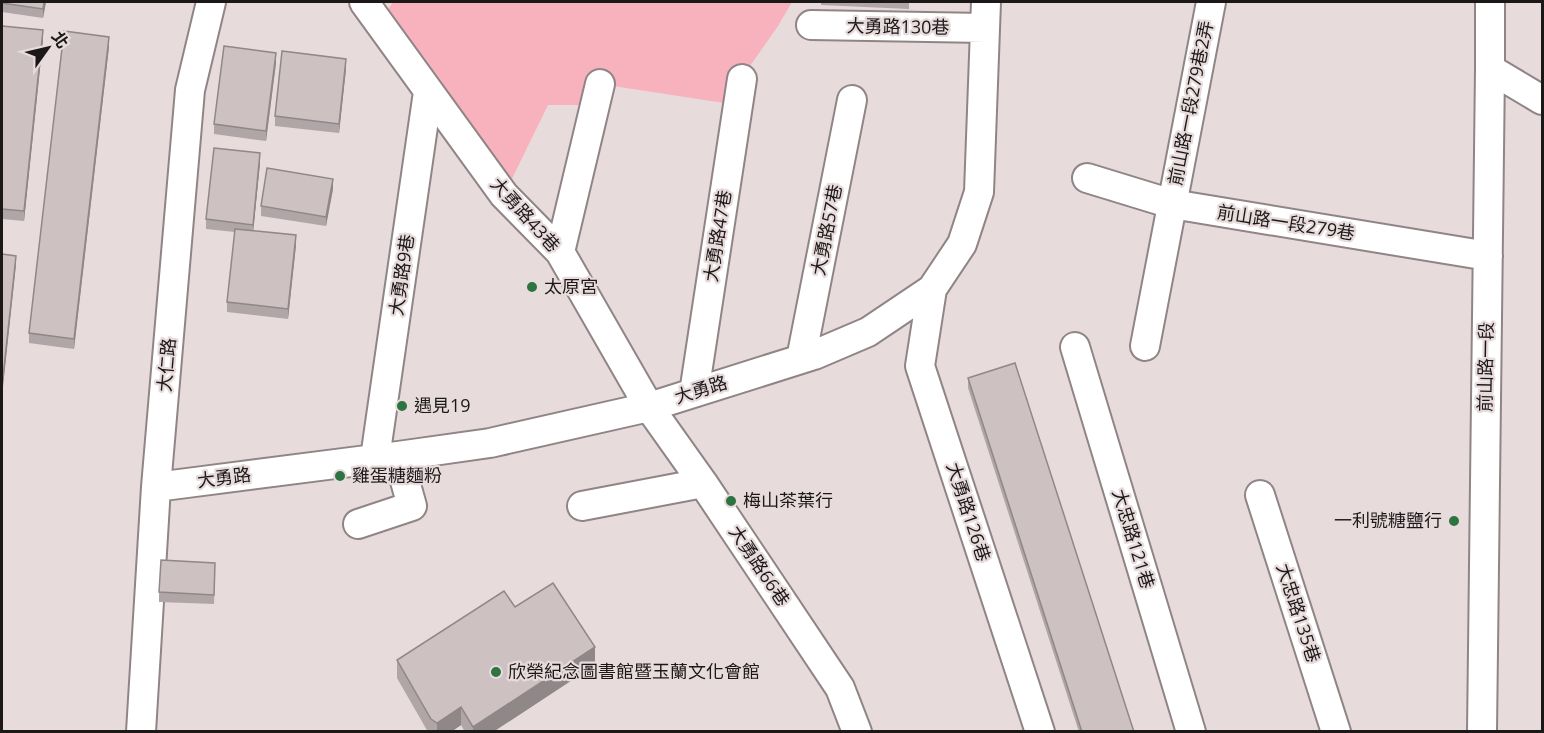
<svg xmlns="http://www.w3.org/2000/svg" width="1544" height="733" viewBox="0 0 1544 733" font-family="'Open Sans','Noto Sans TC',sans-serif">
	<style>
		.grass { fill: #f8b2bd }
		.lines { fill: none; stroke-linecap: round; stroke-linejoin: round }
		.minor-casing { stroke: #908586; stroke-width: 32 }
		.minor { stroke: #fff; stroke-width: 28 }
		.wall { fill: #b0a6a7 }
		.shaded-wall { fill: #908788 }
		.building { fill: #cdc1c2; stroke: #908788; stroke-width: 1.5 }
		.poi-dot { fill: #2d7440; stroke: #e7dbdc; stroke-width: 2 }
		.labels { text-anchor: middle; stroke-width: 4.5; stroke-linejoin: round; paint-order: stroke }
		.street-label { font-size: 18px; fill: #1c1818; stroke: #e7dbdc }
		.poi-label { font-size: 18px; fill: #1c1818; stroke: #e7dbdc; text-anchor: start }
	</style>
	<rect width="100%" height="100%" fill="#e7dbdc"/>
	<!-- grass -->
	<path class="grass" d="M393,2H792L778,26L724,103L600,84L586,105H548L504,195L383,17Z"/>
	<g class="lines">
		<defs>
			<path id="minor" d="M364,2L504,195L560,252L649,407L703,483L840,688L857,732
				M811,25L985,28
				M1490,69L1542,100
				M1087,178L1172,204L1488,256
				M560,252L600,84
				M932,289L920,366L1040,732
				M1145,346L1211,2
				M1075,347L1191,732
				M801,359L852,100
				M694,393L742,79
				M375,458L428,92
				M156,487L398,456L490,443L649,407L814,355L868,332L932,289L962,244L979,192L986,2
				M1260,495L1336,732
				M582,506L703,483
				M358,524L412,506L398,456
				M141,732L156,487L190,90L211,2
				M1482,732L1490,69V2"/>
		</defs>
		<!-- minor casing -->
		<use href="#minor" class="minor-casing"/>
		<!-- minor -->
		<use href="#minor" class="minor"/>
	</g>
	<!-- wall -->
	<path class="wall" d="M2,2H46L43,18L2,12Z
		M821,2H909V9L821,5Z
		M2,26L43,40L24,221L2,219Z
		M109,47L74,349L29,343V333Z
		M276,63L266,141L214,134V124Z
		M346,69L339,133L275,126V116Z
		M260,163L253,231L296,245L288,319L227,312V302L235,232L206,229V219Z
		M333,189L326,226L261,216V206Z
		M968,378L1134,732H1079L968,388Z
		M215,573L214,604L159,602V592Z
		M515,607L595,665L493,732H465L461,725L451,732H428L397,678V660Z"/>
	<!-- shaded-wall -->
	<path class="shaded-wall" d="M44,2H46L43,18V9Z
		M43,30V40L24,221V211Z
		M109,37V47L74,349V339Z
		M276,53V63L266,141V131Z
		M346,59V69L339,133V124Z
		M260,153V163L253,234V225Z
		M333,179V189L326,226V217Z
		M296,235V245L288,319V309Z
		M16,256V265L2,396V386Z
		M595,647V665L493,732H473V727Z
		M461,707V725L451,732H437V723Z"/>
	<!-- building -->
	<path class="building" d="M2,2H44L43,9L2,3Z
		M2,26L43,30L24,211L2,209Z
		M64,31L109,37L74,339L29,333Z
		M224,46L276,53L266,131L214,124Z
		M282,51L346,59L339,124L275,116Z
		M214,148L260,153L253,225L206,219Z
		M267,168L333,179L326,217L261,206Z
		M235,229L296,235L288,309L227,302Z
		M2,254L16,256L2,386Z
		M1015,363L1134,732H1082L968,378Z
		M161,560L215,563L214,595L159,592Z
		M553,583L595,647L473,727L461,707L437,723L431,719L397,660L504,591L515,607Z"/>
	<!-- markers -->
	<g class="poi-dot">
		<circle cx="532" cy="287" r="6"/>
		<circle cx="402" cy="406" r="6"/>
		<circle cx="340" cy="476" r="6"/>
		<circle cx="731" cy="501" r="6"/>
		<circle cx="1454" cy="521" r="6"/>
		<circle cx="496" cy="672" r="6"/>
	</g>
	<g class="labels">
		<!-- street labels -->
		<g class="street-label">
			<text transform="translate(898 27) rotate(1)" y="6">大勇路130巷</text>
			<text transform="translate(1191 103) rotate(-79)" y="6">前山路一段279巷2弄</text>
			<text transform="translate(525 215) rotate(48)" y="6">大勇路43巷</text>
			<text transform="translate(1286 223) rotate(9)" y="6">前山路一段279巷</text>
			<text transform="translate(827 230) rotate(-79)" y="6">大勇路57巷</text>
			<text transform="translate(718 236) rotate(-81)" y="6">大勇路47巷</text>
			<text transform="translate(402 275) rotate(-82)" y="6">大勇路9巷</text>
			<text transform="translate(167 365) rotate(-85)" y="6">大仁路</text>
			<text transform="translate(1486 367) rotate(-89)" y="6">前山路一段</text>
			<text transform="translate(701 390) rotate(-17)" y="6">大勇路</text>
			<text transform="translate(224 478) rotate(-7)" y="6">大勇路</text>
			<text transform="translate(968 512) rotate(72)" y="6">大勇路126巷</text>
			<text transform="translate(1133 539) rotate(73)" y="6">大忠路121巷</text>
			<text transform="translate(759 566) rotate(56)" y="6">大勇路66巷</text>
			<text transform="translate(1298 613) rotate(72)" y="6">大忠路135巷</text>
		</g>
		<!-- poi labels -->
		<g class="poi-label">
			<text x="544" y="293">太原宮</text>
			<text x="414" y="412">遇見19</text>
			<text x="352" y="482">雞蛋糖麵粉</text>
			<text x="743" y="507">梅山茶葉行</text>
			<text x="1442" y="527" text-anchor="end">一利號糖鹽行</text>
			<text x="508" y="678">欣榮紀念圖書館暨玉蘭文化會館</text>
		</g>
	</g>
	<!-- border -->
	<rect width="1544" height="733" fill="none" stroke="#1c1818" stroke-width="6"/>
	<!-- north arrow -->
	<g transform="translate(48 48) rotate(56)" stroke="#e7dbdc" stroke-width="4.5" paint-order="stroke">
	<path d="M0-4.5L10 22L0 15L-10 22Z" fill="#1c1818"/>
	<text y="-9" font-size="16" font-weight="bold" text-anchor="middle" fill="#1c1818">北</text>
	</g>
</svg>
